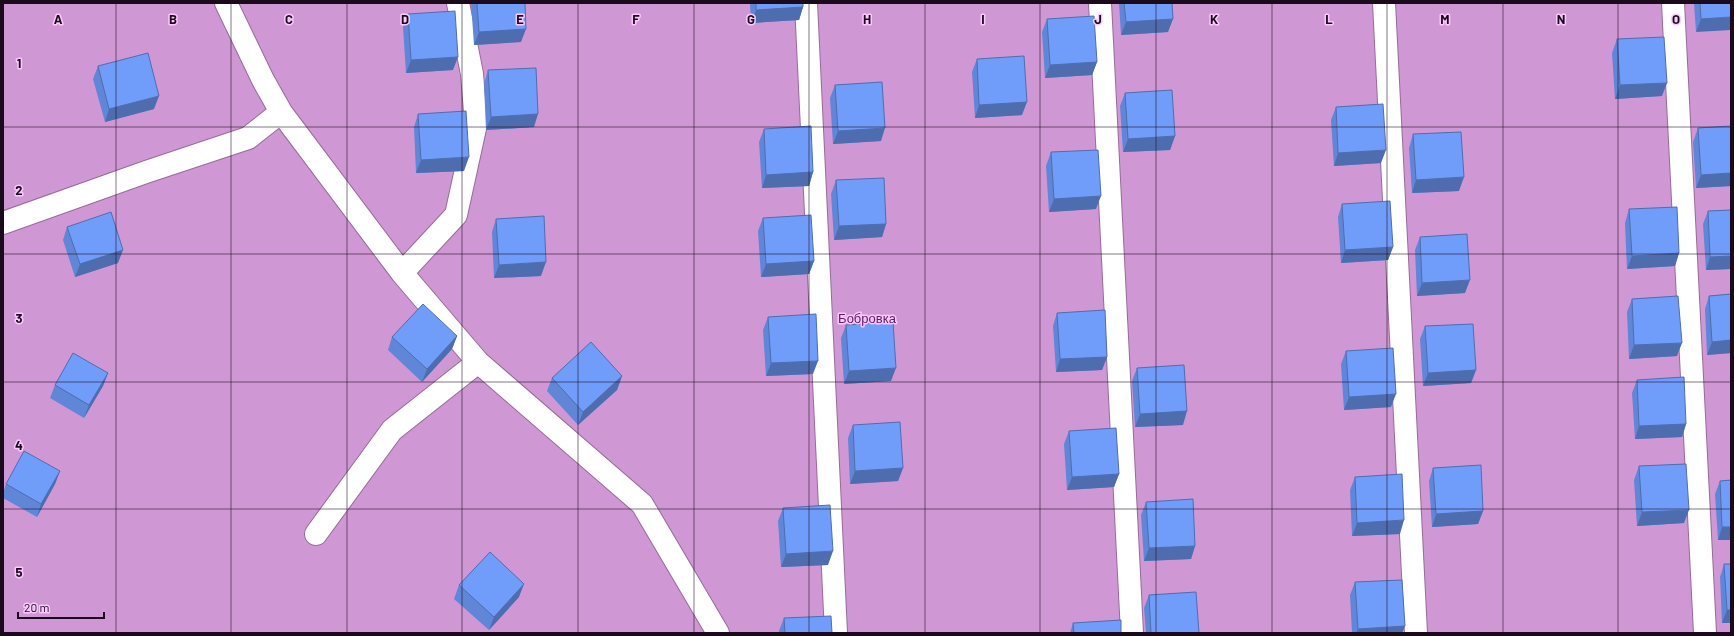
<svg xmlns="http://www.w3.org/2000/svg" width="1734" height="636" viewBox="0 0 1734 636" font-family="Barlow,sans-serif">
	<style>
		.green { fill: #d097d5 }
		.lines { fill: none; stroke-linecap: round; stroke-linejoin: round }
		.minor-casing { stroke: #976b9a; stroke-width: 24 }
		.minor { stroke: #fff; stroke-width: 22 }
		.wall { fill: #6086d7 }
		.shaded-wall { fill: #4e6daf }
		.building { fill: #709cfa; stroke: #4e6daf }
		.grid { fill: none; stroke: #1a0a1b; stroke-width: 1; stroke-opacity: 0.55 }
		.labels { text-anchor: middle; stroke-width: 3; stroke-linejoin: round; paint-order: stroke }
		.park-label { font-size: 13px; fill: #601967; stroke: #facafd }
		.grid-label { font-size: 13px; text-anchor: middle; font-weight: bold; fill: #1a0a1b; stroke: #facafd; stroke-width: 3; stroke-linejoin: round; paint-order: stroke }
	</style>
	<rect width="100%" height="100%" fill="#edbdf0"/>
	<!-- green -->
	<path class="green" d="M3,3H1731V633H3Z"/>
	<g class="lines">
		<defs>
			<path id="minor" d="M226,3L263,80L281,112L402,273L478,362L642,504L718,633
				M806,3L836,633
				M1100,3L1132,633
				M1384,3L1416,633
				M1673,3L1705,633
				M3,223L146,172L248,138L281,112
				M402,273L456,215L476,124L472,74L458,3
				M316,534L392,430L478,362"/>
		</defs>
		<!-- minor casing -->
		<use href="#minor" class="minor-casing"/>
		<!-- minor -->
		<use href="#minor" class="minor"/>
	</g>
	<!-- wall -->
	<path class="wall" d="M471,3H525L521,42L474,45Z
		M750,3H803V7L799,20L751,23Z
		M1119,3H1172L1168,32L1121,35Z
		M1694,3H1731L1696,32Z
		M408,14L453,70L406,73L403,27Z
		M1047,19L1097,62L1092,75L1045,78L1042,32Z
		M1617,39L1662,96L1615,99L1612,53Z
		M977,59L1022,115L975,118L972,72Z
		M98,66L154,109L105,122L93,79Z
		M488,70L534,127L486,130L484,84Z
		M835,85L881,141L833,144L830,98Z
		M1125,93L1175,136L1170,150L1123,152L1120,106Z
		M1336,107L1381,163L1334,166L1331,120Z
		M418,114L464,171L416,173L414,127Z
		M1731,126V186L1696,188L1693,142L1698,128Z
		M764,129L813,172L809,186L762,188L759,142Z
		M1413,134L1459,191L1412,193L1409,148Z
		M1051,152L1096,209L1049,212L1046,166Z
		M836,180L886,224L882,237L834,240L831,194Z
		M1342,204L1393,247L1388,260L1341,263L1338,217Z
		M1629,209L1679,253L1675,266L1627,269L1625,223Z
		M1731,210V269L1706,270L1703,224L1708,211Z
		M763,218L814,261L809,274L761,277L758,231Z
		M496,219L541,276L494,278L492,232Z
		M67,227L118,263L75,277L63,240Z
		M1420,237L1465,293L1417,296L1415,250Z
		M1731,294V353L1707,355L1705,309L1709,296Z
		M1632,299L1677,356L1629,359L1627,312Z
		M1057,313L1107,357L1102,370L1056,372L1053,326Z
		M768,317L813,374L766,376L763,330Z
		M846,325L891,381L844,384L841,338Z
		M1425,326L1476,370L1471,383L1423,386L1420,339Z
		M457,336L452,349L422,382L388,350L392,337Z
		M1346,351L1391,407L1344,410L1341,364Z
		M1137,368L1183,425L1135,427L1132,381Z
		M108,373L103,386L84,418L50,398L55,385Z
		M622,376L617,390L578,425L547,391L552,378Z
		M1637,380L1686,424L1682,437L1635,439L1632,393Z
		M853,425L903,468L898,481L850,484L848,438Z
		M1069,431L1119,474L1114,487L1067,490L1064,444Z
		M1639,466L1684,523L1637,526L1634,480Z
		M1433,468L1483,511L1478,524L1432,527L1429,481Z
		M60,471L55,484L37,517L3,498V493L6,484Z
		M1355,477L1400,534L1352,536L1350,490Z
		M1731,480V540H1718L1715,494L1720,481Z
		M1146,502L1195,546L1191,559L1144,561L1141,515Z
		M783,508L828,565L781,567L778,521Z
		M1724,564L1731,623H1722L1720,577Z
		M1355,582L1405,626L1402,633H1352L1350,595Z
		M459,585L519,597L489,630L454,599Z
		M1149,595L1199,633H1146L1144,608Z
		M784,618L832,633H779V631Z
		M1073,623L1121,633H1070Z"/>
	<!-- shaded-wall -->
	<path class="shaded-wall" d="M803,7L799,20L751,23L756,10Z
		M1731,17V30L1696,32L1701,19Z
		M1173,19L1168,32L1121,35L1126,22Z
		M526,29L521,42L474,45L479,32Z
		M458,57L453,70L406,73L411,60Z
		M1097,62L1092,75L1045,78L1050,65Z
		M1667,83L1662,96L1615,99L1620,85Z
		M159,96L154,109L105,122L109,109Z
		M1027,102L1022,115L975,118L979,105Z
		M538,114L534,127L486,130L491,117Z
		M885,128L881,141L833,144L838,131Z
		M1175,136L1170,150L1123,152L1128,139Z
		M1386,150L1381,163L1334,166L1338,153Z
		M469,157L464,171L416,173L421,160Z
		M813,172L809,186L762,188L766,175Z
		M1731,173V186L1696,188L1701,175Z
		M1464,177L1459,191L1412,193L1416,180Z
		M1101,196L1096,209L1049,212L1054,199Z
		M886,224L882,237L834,240L839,226Z
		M1393,247L1388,260L1341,263L1345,250Z
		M123,250L118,263L75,277L80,264Z
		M1679,253L1675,266L1627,269L1632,256Z
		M1731,256V269L1706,270L1710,257Z
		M814,261L809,274L761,277L766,264Z
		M546,262L541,276L494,278L499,265Z
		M1470,280L1465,293L1417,296L1422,283Z
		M457,336L452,349L422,382L427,369Z
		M1731,340V353L1707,355L1712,342Z
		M1682,343L1677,356L1629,359L1634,345Z
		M1107,357L1102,370L1056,372L1060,359Z
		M818,361L813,374L766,376L771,363Z
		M896,368L891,381L844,384L849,371Z
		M1476,370L1471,383L1423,386L1428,373Z
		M108,373L103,386L84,418L89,405Z
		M622,376L617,390L578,425L583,412Z
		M1396,394L1391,407L1344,410L1349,397Z
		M1187,411L1183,425L1135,427L1140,414Z
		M1686,424L1682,437L1635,439L1639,426Z
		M903,468L898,481L850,484L855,471Z
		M60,471L55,484L37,517L41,504Z
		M1119,474L1114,487L1067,490L1072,477Z
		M1689,510L1684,523L1637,526L1642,512Z
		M1483,511L1478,524L1432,527L1436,514Z
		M1404,520L1400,534L1352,536L1357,523Z
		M1722,527H1731V540H1718Z
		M1195,546L1191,559L1144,561L1149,548Z
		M833,551L828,565L781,567L786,554Z
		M524,584L519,597L489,630L494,617Z
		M1727,610H1731V623H1722Z
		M1405,626L1402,633H1356L1358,629Z"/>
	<!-- building -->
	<path class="building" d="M477,3H525L526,29L479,32Z
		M756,3H803V7L756,10Z
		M1124,3H1172L1173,19L1126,22Z
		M1700,3H1731V17L1701,19Z
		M455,11L458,57L411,60L408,14Z
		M1094,16L1097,62L1050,65L1047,19Z
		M1664,37L1667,83L1620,85L1617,39Z
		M148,53L159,96L109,109L98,66Z
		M1024,56L1027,102L979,105L977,59Z
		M536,68L538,114L491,117L488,70Z
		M882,82L885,128L838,131L835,85Z
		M1172,90L1175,136L1128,139L1125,93Z
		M1383,104L1386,150L1338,153L1336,107Z
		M466,111L469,157L421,160L418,114Z
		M811,126L813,172L766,175L764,129Z
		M1731,126V173L1701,175L1698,128Z
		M1461,132L1464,177L1416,180L1413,134Z
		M1098,150L1101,196L1054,199L1051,152Z
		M884,178L886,224L839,226L836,180Z
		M1390,201L1393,247L1345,250L1342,204Z
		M1677,207L1679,253L1632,256L1629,209Z
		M1731,210V256L1710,257L1708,211Z
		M111,212L123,250L80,264L67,227Z
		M811,215L814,261L766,264L763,218Z
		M544,216L546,262L499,265L496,219Z
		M1467,234L1470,280L1422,283L1420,237Z
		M1731,294V340L1712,342L1709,296Z
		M1678,296L1682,343L1634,345L1632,299Z
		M423,304L457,336L427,369L392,337Z
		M1105,310L1107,357L1060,359L1057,313Z
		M816,314L818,361L771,363L768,317Z
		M893,322L896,368L849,371L846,325Z
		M1473,324L1476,370L1428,373L1425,326Z
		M591,342L622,376L583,412L552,378Z
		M1393,348L1396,394L1349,397L1346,351Z
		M73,353L108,373L89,405L55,385Z
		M1184,365L1187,411L1140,414L1137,368Z
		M1684,377L1686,424L1639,426L1637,380Z
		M900,422L903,468L855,471L853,425Z
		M1116,428L1119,474L1072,477L1069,431Z
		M24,451L60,471L41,504L6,484Z
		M1686,464L1689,510L1642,512L1639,466Z
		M1481,465L1483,511L1436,514L1433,468Z
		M1402,474L1404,520L1357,523L1355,477Z
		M1731,480V527H1722L1720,481Z
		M1193,499L1195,546L1149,548L1146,502Z
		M830,505L833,551L786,554L783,508Z
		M490,552L524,584L494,617L459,585Z
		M1724,564H1731V610H1727Z
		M1402,580L1405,626L1358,629L1355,582Z
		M1196,592L1199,633H1151L1149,595Z
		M831,616L832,633H785L784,618Z
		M1121,620V633H1074L1073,623Z"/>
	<!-- grid -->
	<path class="grid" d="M116,3V633M231,3V633M347,3V633M462,3V633M578,3V633M694,3V633M809,3V633M925,3V633M1040,3V633M1156,3V633M1272,3V633M1387,3V633M1503,3V633M1618,3V633M3,127H1731M3,254H1731M3,382H1731M3,509H1731"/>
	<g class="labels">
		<!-- park labels -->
		<g class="park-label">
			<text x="867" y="323">Бобровка</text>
		</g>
	</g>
	<g class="grid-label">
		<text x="58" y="24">A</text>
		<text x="173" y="24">B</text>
		<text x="289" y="24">C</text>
		<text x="405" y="24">D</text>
		<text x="520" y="24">E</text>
		<text x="636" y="24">F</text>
		<text x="751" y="24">G</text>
		<text x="867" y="24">H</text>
		<text x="983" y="24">I</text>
		<text x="1098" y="24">J</text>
		<text x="1214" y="24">K</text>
		<text x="1329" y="24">L</text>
		<text x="1445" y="24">M</text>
		<text x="1561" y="24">N</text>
		<text x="1676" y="24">O</text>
		<text x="19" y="68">1</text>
		<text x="19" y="195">2</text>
		<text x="19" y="323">3</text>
		<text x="19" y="450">4</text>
		<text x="19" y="577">5</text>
	</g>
	<!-- border -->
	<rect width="1734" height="636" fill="none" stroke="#1a0a1b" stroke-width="8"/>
	<!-- scale -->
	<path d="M18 612v6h86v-6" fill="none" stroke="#1a0a1b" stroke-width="2"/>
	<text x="24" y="612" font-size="12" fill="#1a0a1b" stroke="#facafd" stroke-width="3" paint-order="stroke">20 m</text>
</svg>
